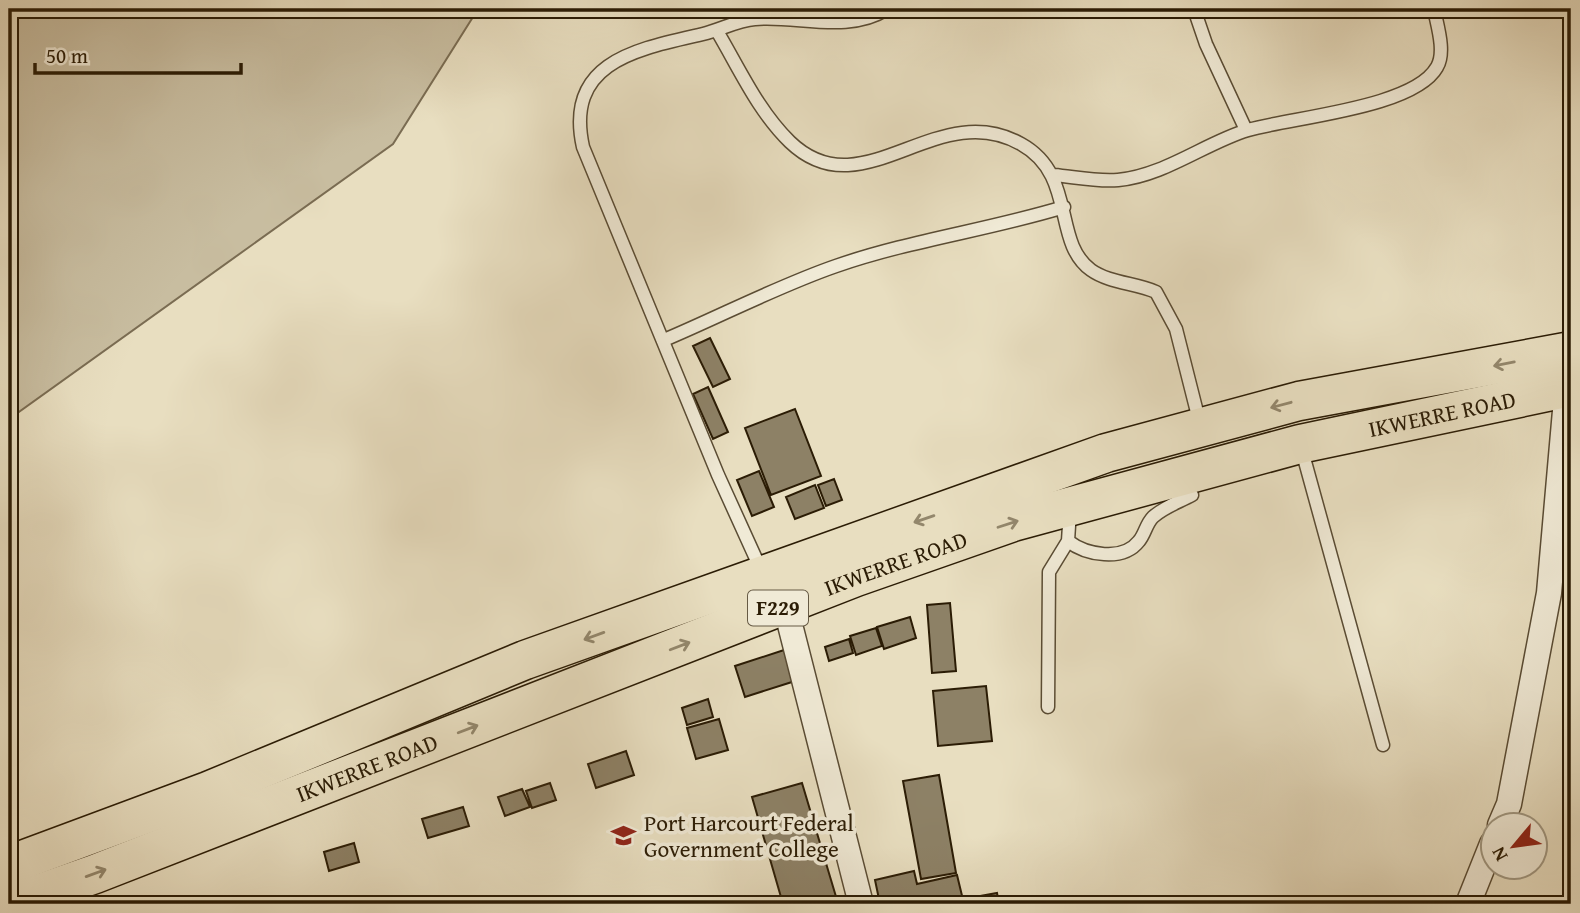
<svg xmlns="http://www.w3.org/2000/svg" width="1580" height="913" viewBox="0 0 1580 913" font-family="'Gentium Book Plus',serif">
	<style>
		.green { fill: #c8bda0; stroke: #7a6c52; stroke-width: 2 }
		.building { fill: #8d8166; stroke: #2b1c05; stroke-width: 2 }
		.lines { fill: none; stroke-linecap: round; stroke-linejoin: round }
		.service-casing { stroke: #5a4c34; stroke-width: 15 }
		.minor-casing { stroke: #5a4c34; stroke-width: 27 }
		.primary-casing { stroke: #2b1c05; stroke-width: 41 }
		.service { stroke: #f0ead6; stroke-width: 12 }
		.minor { stroke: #f0ead6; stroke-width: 24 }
		.primary { stroke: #e8dec0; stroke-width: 38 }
		.oneway { stroke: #93876c }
		.labels { text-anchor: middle; stroke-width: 7; stroke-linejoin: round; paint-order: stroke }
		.shield { fill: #f0ead6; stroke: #665a44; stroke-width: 2 }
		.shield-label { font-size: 21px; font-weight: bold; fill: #2b1c05 }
		.street-label { font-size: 23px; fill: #2b1c05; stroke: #f0ead6 }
		.poi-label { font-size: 23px; fill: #2b1c05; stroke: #f0ead6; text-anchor: start }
	</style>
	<rect width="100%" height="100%" fill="#e8dec0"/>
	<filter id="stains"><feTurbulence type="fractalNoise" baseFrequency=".00286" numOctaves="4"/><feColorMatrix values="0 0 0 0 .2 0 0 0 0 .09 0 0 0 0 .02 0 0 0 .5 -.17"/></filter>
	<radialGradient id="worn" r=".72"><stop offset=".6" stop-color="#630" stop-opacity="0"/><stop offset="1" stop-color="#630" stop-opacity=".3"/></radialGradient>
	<!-- green -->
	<path class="green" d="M9,9H478L393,144L9,419Z"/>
	<!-- building -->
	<path class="building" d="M710,338L730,379L713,387L693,346Z
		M708,387L728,432L713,439L693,394Z
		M795,409L821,476L771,495L745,428Z
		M759,471L774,507L752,516L737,480Z
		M834,479L842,500L826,506L818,485Z
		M815,485L824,508L795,519L786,497Z
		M950,603L956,671L932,673L927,605Z
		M910,617L916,638L884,649L877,627Z
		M876,628L882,646L856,655L850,636Z
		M849,639L853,653L829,661L825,647Z
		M784,650L795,681L745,697L735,666Z
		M986,686L992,741L938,746L933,691Z
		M708,699L713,717L687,725L682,708Z
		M719,719L728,750L696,759L687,728Z
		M626,751L634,775L596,788L588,764Z
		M939,775L956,873L921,879L903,781Z
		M550,783L556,800L532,808L526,791Z
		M802,783L837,900L821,904H783L752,797Z
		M522,789L530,807L505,816L498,797Z
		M463,807L469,826L428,838L422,819Z
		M354,843L359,862L329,871L324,852Z
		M914,871L917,884L957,875L964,904H880L875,880Z
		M997,893L999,904H971L969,898Z"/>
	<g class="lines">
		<defs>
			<path id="service" d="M1194,9L1206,44L1246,130
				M717,31C739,68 758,111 790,142C863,212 936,96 1021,144C1077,175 1052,242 1091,270C1109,283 1136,283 1156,292L1176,329L1200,424
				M1054,175C1075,177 1098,182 1118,180C1164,176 1207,142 1248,130C1293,117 1414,108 1437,67C1446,52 1437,25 1434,9
				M664,340C721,316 778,286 836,266C911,240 989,230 1064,207
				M1301,447L1383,745
				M1068,541C1086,555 1123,562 1139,541C1145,534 1146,524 1153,517C1164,507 1179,502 1192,495
				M762,572L718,475L583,147C564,61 638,49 703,34C720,30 738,20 755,19C797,15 848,34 887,9
				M1048,707L1049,572L1068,541L1070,510"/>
			<path id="minor" d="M785,605L861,904
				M1500,825L1509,804L1549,593L1567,388
				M1468,904L1492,844"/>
			<g id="primary">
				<path d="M9,865L208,791L525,660L1106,453L1299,401L1571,351"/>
				<path id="s1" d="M9,904L95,874L856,577L1013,522L1300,444L1571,387"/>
			</g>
		</defs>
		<!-- service casing -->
		<use href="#service" class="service-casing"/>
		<!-- minor casing -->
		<use href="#minor" class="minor-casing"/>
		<!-- primary casing -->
		<use href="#primary" class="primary-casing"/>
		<!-- service -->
		<use href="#service" class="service"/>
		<!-- minor -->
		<use href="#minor" class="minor"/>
		<!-- primary -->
		<use href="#primary" class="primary"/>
	</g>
	<!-- one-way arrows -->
	<defs><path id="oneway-shaft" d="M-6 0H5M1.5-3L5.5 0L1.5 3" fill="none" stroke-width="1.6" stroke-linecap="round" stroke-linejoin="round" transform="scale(1.75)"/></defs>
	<g class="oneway">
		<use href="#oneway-shaft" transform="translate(1504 364) rotate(169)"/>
		<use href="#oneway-shaft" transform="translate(1281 405) rotate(165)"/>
		<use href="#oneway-shaft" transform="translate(924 519) rotate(161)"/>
		<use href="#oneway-shaft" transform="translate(1008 524) rotate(-18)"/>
		<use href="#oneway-shaft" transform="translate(594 636) rotate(160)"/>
		<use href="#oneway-shaft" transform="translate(680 646) rotate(-21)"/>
		<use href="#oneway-shaft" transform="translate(468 729) rotate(-21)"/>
		<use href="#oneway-shaft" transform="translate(96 873) rotate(-20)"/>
	</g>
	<!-- icons -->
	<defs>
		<symbol id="university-bare" viewBox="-9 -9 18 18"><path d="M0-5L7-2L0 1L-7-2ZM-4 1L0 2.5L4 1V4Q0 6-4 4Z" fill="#8f2418" stroke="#f0ead6" stroke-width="2.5" paint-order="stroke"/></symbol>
	</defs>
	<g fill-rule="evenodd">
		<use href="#university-bare" x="606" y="818" width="35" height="35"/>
	</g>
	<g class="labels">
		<!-- shield labels -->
		<rect class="shield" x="748" y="590.5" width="60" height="35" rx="5"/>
		<g class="shield-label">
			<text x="778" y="615">F229</text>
		</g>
		<!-- street labels -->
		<g class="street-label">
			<text dy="8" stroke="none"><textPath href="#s1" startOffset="1517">IKWERRE ROAD</textPath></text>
			<text dy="8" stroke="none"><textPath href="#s1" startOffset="950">IKWERRE ROAD</textPath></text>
			<text dy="8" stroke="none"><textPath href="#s1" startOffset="383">IKWERRE ROAD</textPath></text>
		</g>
		<!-- poi labels -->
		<g class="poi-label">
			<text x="644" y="831">Port Harcourt Federal<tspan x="644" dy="26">Government College</tspan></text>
		</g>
	</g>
	<!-- margin -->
	<rect width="1580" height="913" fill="none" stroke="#e8dec0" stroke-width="35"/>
	<rect x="10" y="10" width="1559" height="892" fill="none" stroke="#2b1c05" stroke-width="3.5"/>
	<rect x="18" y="18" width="1545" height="878" fill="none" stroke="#2b1c05" stroke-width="2"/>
	<!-- north arrow -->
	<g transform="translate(1514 846) rotate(241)"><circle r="33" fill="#f0ead6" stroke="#a19882" stroke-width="2"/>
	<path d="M0-5L12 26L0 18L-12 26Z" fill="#8f2418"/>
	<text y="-10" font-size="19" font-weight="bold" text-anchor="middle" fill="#2b1c05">N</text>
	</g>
	<!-- scale -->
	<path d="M35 63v10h206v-10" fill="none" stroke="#2b1c05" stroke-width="3.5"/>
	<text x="46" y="63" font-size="21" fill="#2b1c05" stroke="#f0ead6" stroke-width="5" paint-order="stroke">50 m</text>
	<rect width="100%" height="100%" filter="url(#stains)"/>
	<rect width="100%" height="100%" fill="url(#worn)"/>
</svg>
